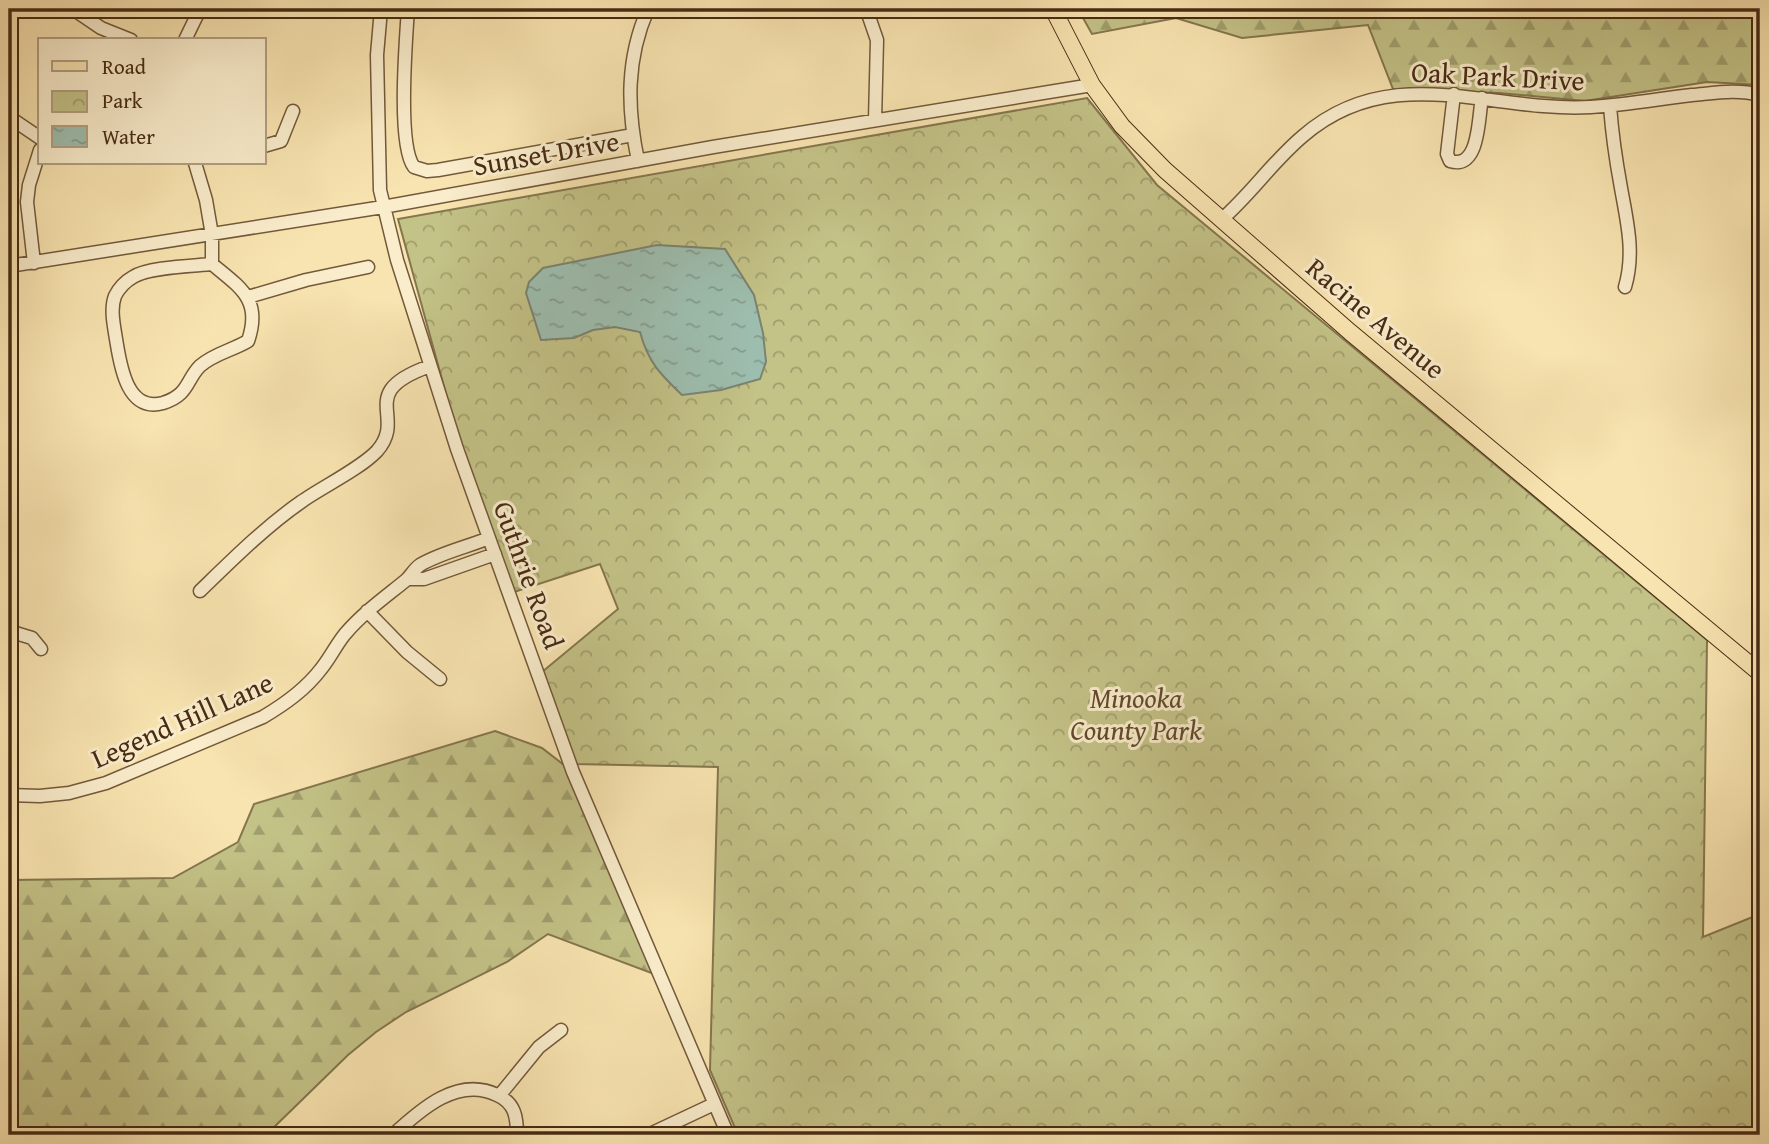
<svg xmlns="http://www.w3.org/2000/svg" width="1769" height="1144" viewBox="0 0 1769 1144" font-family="'Gentium Book Plus',serif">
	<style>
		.forest { fill: url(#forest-firs); stroke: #85764e; stroke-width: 2 }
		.park { fill: url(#park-crowns); stroke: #85764e; stroke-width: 2 }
		.water { fill: url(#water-ripples); stroke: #7b8371; stroke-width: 2 }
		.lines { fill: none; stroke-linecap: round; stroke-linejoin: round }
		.minor-casing { stroke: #73593b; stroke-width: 15 }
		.major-casing { stroke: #472b14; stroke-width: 18 }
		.minor { stroke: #faedcc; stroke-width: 12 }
		.major { stroke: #f8e4b0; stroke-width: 16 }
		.labels { text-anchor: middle; stroke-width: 6; stroke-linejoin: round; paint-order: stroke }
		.street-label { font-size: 28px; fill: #472b14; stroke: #faedcc }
		.park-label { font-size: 28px; font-style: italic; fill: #60492b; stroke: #faedcc }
	</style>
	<defs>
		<pattern id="forest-firs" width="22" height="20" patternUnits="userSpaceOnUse" patternTransform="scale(1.75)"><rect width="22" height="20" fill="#c3c287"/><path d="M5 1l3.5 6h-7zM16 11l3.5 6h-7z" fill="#a09e6d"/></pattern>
		<pattern id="park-crowns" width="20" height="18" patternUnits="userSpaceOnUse" patternTransform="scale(1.75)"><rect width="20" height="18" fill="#c3c287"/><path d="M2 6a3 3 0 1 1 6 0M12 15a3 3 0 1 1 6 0" fill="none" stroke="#a09e6d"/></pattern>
		<pattern id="water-ripples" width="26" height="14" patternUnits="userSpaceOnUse" patternTransform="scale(1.75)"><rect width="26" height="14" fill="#9dbeaf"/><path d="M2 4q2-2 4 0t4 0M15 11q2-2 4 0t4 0" fill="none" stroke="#829b8d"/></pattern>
	</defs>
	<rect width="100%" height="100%" fill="#f8e4b0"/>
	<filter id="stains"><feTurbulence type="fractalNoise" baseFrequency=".00286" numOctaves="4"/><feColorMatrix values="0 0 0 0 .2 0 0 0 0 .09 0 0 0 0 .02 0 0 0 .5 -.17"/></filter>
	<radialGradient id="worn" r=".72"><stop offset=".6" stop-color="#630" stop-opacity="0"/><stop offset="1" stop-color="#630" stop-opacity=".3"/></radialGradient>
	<!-- forest -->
	<path class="forest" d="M1078,9H1760V85L1707,82L1585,101L1499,93L1393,89L1368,25L1242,38L1176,18L1092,34Z
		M495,731L542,748L564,765L654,974L548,934L507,962L406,1012L376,1032L348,1055L266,1135H9V880L173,878L238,842L254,804Z"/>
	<!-- park -->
	<path class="park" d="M1087,98L1157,185L1707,640L1703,937L1760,914V1135H738L710,1070L718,767L575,764L542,672L618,609L600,564L514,592L460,445L398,219Z"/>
	<!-- water -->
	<path class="water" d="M657,245L725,249L754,295L763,333L766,362L760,379L721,390L682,395C660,374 648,362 640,332L615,327L593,330L574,338L541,340L526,293L529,282L543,268Z"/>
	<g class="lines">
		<defs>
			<path id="minor" d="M73,9L101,28L131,40
				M381,9L377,55L380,190L397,260L457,449L573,772L728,1135
				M408,9C406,39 397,145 414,167L427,171L438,170L633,135
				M460,9H497
				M867,11L877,40L875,120
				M185,40L200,9
				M1454,94L1447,154L1450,161C1480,170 1478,118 1482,98
				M1610,106C1612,133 1616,161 1621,188C1627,222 1635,253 1625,287
				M9,117L40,138
				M264,146L281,141L293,111
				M638,161C627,108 626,59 648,9
				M195,163L206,200L212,235V264C241,288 262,300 248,341C233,350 213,354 200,366C186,380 189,395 163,403C126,413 120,363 116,339C114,326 110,309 115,296C119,288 126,281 133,277C148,267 193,266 212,264
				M1221,220C1251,194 1273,161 1303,136C1392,59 1491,113 1591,107C1625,105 1658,99 1692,95C1715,93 1737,89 1760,95
				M34,263L27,202L29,185L40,150
				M9,266L383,207L713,147L1092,85
				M248,297L306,280L368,267
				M408,579H424L495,554
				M200,591C232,560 265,527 301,502C322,487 360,469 377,451C408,416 354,393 430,366
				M367,611L407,652L440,679
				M9,631L32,638L41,649
				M9,795L40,796L69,793L106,783L263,717C285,704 305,690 321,669C330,658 336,645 345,634C363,613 384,598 405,581C411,576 413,570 420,565C440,553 467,547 489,538
				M499,1096L539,1047L561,1030
				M393,1135C421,1109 458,1076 497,1095C515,1103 517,1117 517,1135
				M648,1135L714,1104"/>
			<path id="major" d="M1053,9L1092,85L1122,126L1165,170L1350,332L1760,673"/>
		</defs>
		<!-- minor casing -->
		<use href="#minor" class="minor-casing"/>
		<!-- major casing -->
		<use href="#major" class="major-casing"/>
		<!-- minor -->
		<use href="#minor" class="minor"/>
		<!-- major -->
		<use href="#major" class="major"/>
	</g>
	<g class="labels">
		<!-- street labels -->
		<g class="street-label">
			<text transform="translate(1498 76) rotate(3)" y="10">Oak Park Drive</text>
			<text transform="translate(546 153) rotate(-10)" y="10">Sunset Drive</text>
			<text transform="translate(1376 318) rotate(40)" y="10">Racine Avenue</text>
			<text transform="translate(529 575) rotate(70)" y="10">Guthrie Road</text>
			<text transform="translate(182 720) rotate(-24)" y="10">Legend Hill Lane</text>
		</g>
		<!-- park labels -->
		<g class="park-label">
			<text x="1136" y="708">Minooka<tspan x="1136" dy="32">County Park</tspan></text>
		</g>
	</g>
	<!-- margin -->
	<rect width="1769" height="1144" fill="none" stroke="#f8e4b0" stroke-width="35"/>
	<rect x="10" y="10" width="1748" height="1123" fill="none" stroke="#472b14" stroke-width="3.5"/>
	<rect x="18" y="18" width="1734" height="1109" fill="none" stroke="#472b14" stroke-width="2"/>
	<!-- legend -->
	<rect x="38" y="38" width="228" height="126" fill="#faedcc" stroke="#b29f82" stroke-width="2"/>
	<rect x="52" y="61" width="35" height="10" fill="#f8e4b0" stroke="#b29f82" stroke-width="2"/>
	<text x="102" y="74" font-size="21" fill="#472b14">Road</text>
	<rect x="52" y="91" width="35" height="21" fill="url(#park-crowns)" stroke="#b29f82" stroke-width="2"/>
	<text x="102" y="108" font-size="21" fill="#472b14">Park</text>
	<rect x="52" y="126" width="35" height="21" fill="url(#water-ripples)" stroke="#b29f82" stroke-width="2"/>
	<text x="102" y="144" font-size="21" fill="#472b14">Water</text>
	<rect width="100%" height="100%" filter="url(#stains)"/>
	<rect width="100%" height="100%" fill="url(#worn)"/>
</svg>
